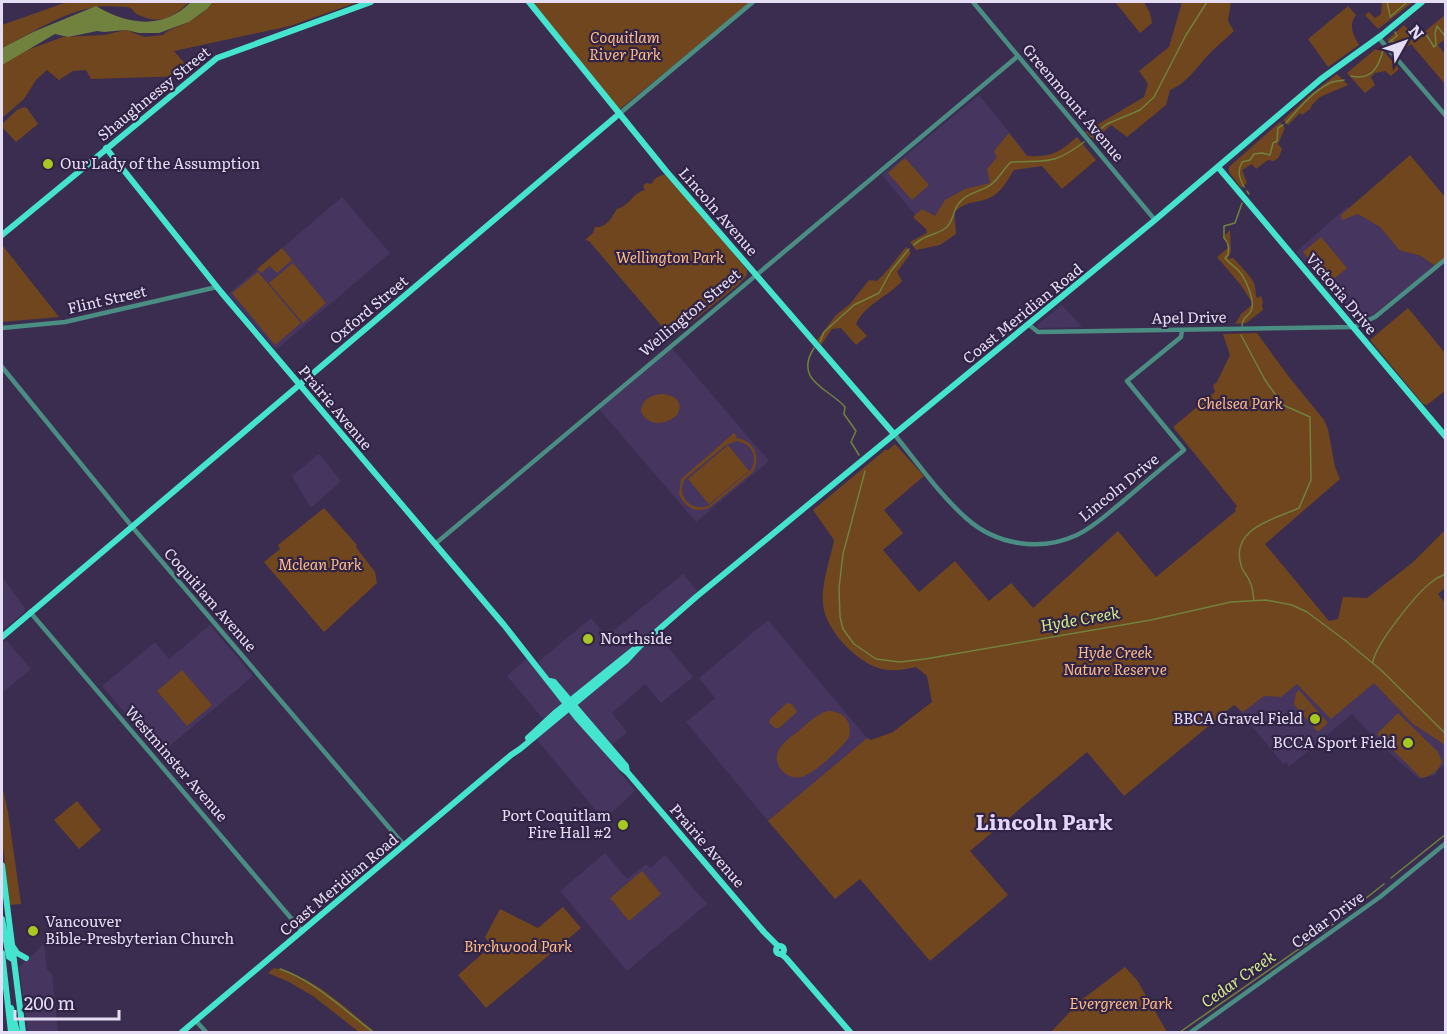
<svg xmlns="http://www.w3.org/2000/svg" width="1447" height="1034" viewBox="0 0 1447 1034" font-family="Literata,serif">
	<style>
		.built { fill: #46355f }
		.green { fill: #70461e; fill-rule: evenodd }
		.water { fill: #70823d }
		.lines { fill: none; stroke-linecap: round; stroke-linejoin: round }
		.stream { stroke: #70823d; stroke-width: 1.5 }
		.minor { stroke: #4a8d82; stroke-width: 4.5 }
		.major { stroke: #45e4ce; stroke-width: 6 }
		.poi-dot { fill: #a6c821; stroke: #312345; stroke-width: 2 }
		.labels { text-anchor: middle; stroke-width: 4.5; stroke-linejoin: round; paint-order: stroke }
		.park-label { font-size: 15px; font-style: italic; fill: #fcbc86; stroke: #312345 }
		.street-label { font-size: 15px; fill: #e4ddf3; stroke: #312345 }
		.poi-label { font-size: 15px; fill: #e4ddf3; stroke: #312345; text-anchor: start }
		.water-label { font-size: 16px; font-style: italic; fill: #d0eb89; stroke: #312345 }
		.district-label { font-size: 21px; font-weight: bold; fill: #e3d6fa; stroke: #312345 }
	</style>
	<rect width="100%" height="100%" fill="#3b2d50"/>
	<!-- built -->
	<path class="built" d="M979,95L1029,157L963,204L955,212L956,234L940,245L882,175Z
		M342,197L390,253L276,350L228,294Z
		M1347,207L1380,227L1399,250L1421,256L1435,266L1358,326L1296,252Z
		M1062,305L1082,327L1038,328L1037,325Z
		M672,348L769,461L696,522L599,409Z
		M319,454L341,481L311,508L292,476Z
		M683,574L699,593L654,631L693,677L661,703L645,684L612,713L627,732L604,752L635,791L604,820L536,739L550,727L507,676L531,655L537,663L591,618L607,636Z
		M2,577L25,608L24,612L2,631Z
		M768,620L867,738L768,821L686,722L715,698L699,678Z
		M210,625L253,676L160,754L102,686L155,642L169,659Z
		M6,640L31,669L2,693V644Z
		M1284,663L1374,682L1413,724L1445,745V766L1438,769L1436,775L1419,779L1383,747L1352,714L1289,767L1286,762L1283,764L1234,704Z
		M605,853L627,879L646,864L650,868L665,855L707,904L627,971L560,891Z
		M44,944L47,970L52,974L58,1032H28L19,967Z"/>
	<!-- green -->
	<path class="green" d="M67,2H189C177,14 162,25 144,17C138,15 135,14 132,9L128,7C116,7 103,5 91,8C60,14 30,34 2,48V25Z
		M213,2H358L290,26L174,51L192,72L188,76L91,79L86,70L73,71L59,80L47,70L36,80L24,99L2,118V62L19,53L63,37L104,35L126,30L144,37L163,35C168,30 177,27 185,24C196,18 206,11 213,2Z
		M530,2H751L619,110Z
		M1115,2H1144L1150,13L1152,23L1140,33Z
		M1182,2H1231L1228,21L1234,31C1227,38 1219,44 1212,51C1198,65 1189,82 1170,90L1166,105L1127,137L1111,125L1095,140L1085,132L1144,97L1148,84L1139,71L1169,47Z
		M1382,2H1413L1378,29L1365,15L1369,12L1375,18L1381,14Z
		M1348,6L1356,15C1348,26 1353,34 1359,45L1328,67L1308,39Z
		M1445,15V39L1438,45L1445,54V84L1411,44L1399,53L1387,40L1404,25L1417,38Z
		M1379,46L1399,69L1391,76L1385,71L1375,73L1371,77L1375,85L1365,93L1347,73Z
		M1337,74L1348,85L1320,97L1312,105L1310,109L1302,115L1300,113L1288,125L1283,120L1310,95Z
		M24,107L27,108L38,124L16,142L2,127V124L17,110Z
		M1280,122L1285,128L1278,144L1282,149L1279,157L1274,161L1268,160L1256,169L1252,164L1242,170L1247,183L1241,188L1229,172V167Z
		M1009,133L1027,156C1053,157 1058,153 1077,137L1096,160L1062,189L1042,166L1014,170C1008,179 1003,190 993,196C980,204 968,199 954,212L956,234L940,245L916,250L910,242L927,233L926,229L913,217L922,209L935,216L945,200L965,189L990,183L987,169L997,157L994,151Z
		M1410,155L1445,197V257L1435,266L1421,256L1399,250L1380,227L1358,214L1342,220L1341,215Z
		M905,158L929,185L912,200L888,173Z
		M662,175H665L694,206L747,270V275L738,285L674,336H670L589,241L585,240L593,233L595,227C607,228 611,218 617,209C629,206 634,192 645,190L643,186L646,183L651,184L656,178Z
		M1230,230L1231,251L1228,259L1233,258C1240,265 1250,275 1254,283C1256,288 1255,294 1257,298L1261,296L1263,302L1262,305L1263,310L1246,323L1235,324L1241,314L1253,304L1240,284L1217,257L1228,248L1227,242L1223,237Z
		M1321,237L1347,268L1329,283L1303,252Z
		M3,246L59,317L2,322Z
		M906,247L911,253L897,272L902,281C888,297 866,303 856,324L867,336L856,345L841,328L832,329L821,345L817,340L836,315L850,304L869,280L877,281C888,271 896,259 906,247Z
		M282,248L292,260L277,273L270,266L261,273L257,269Z
		M293,263L326,303L303,323L269,283Z
		M258,272L301,323L275,345L232,293Z
		M1408,308L1445,353V391L1427,405L1423,404L1370,340Z
		M1257,333L1289,377L1324,420L1328,429L1335,467L1340,479L1265,544L1329,621L1338,619L1343,597L1367,598L1412,563L1445,530V588L1438,594L1445,603V745L1413,724L1374,683L1331,719L1297,684L1281,697L1264,696L1243,712L1234,705L1124,796L1087,752L970,851L1008,895L930,961L860,879L835,899L768,821L867,738L871,740L893,732L932,702L927,676L916,667C907,669 897,671 888,670C861,668 825,631 823,604C821,583 830,561 834,540L813,510L885,450H888L895,444L924,476L884,510L903,533L883,550L919,592L955,561L989,601L1011,583L1033,608L1118,531L1156,577L1236,511L1235,509L1237,506L1173,427L1215,392L1213,385L1217,382L1230,355L1223,334Z
		M664,394C676,396 684,403 677,415C666,425 649,427 641,412C641,399 653,394 664,394Z
		M734,433L737,436L735,438C753,439 762,455 753,472L709,508C696,513 685,508 679,494L681,479ZM737,441C752,444 758,456 751,470L708,506C691,512 675,496 685,479L726,445Z
		M728,445L749,471L709,504L688,479Z
		M324,508L357,545L356,547L375,572L377,583L324,632L264,562L280,549L278,545Z
		M182,670L212,705L187,726L157,691Z
		M1299,690L1328,723L1318,732L1302,714L1310,706L1301,713L1294,704L1296,693Z
		M787,703L792,704L797,712L779,728H775L769,722L770,719Z
		M828,711C844,711 854,723 848,739C840,749 813,775 801,777C785,781 770,762 780,748C785,740 794,735 801,729C809,722 817,714 828,711Z
		M1398,713L1438,752L1442,762C1438,772 1431,776 1421,778L1377,734Z
		M2,785L8,812L21,904L10,905L2,839Z
		M77,801L101,830L79,849L54,820Z
		M642,871L661,894L629,921L610,898Z
		M563,907L581,928L486,1008L458,975L491,946L485,937L500,909L538,928Z
		M1125,967L1137,980L1167,1032H1051L1080,1001Z
		M274,968C314,976 345,1008 375,1032H359L313,996L289,982L268,973Z"/>
	<!-- water -->
	<path class="water" d="M191,2H213L207,9L189,22L159,33H139L126,30L104,32L97,31L68,37L55,34L2,65V48L33,32L96,6C128,25 163,30 191,2Z"/>
	<g class="lines">
		<!-- stream -->
		<path class="stream" d="M1387,2L1390,15
			M1390,17L1407,2
			M1423,35L1426,34L1434,47L1436,45L1435,33L1437,26L1446,37
			M1391,41L1402,45L1412,33
			M1389,42L1397,36L1395,32
			M1351,76C1371,81 1379,67 1383,50
			M1286,123C1298,109 1313,91 1330,83C1334,81 1340,81 1344,80
			M1091,136L1107,124L1140,110L1154,97L1186,35L1207,2
			M1244,187C1239,177 1237,172 1242,162L1250,160L1254,154L1262,153L1270,155L1273,143L1277,141L1278,128L1283,125
			M1247,191L1249,194
			M914,245C924,234 936,236 947,227C954,220 953,209 960,202C969,191 983,192 993,183C1000,177 1004,168 1011,162C1048,160 1052,166 1084,142
			M1242,326C1242,317 1248,317 1251,311C1256,301 1245,278 1239,271C1234,266 1230,264 1225,258L1228,255C1229,248 1229,243 1224,238V226L1235,223L1242,203
			M1241,335L1265,380L1283,405L1310,417L1311,480L1299,508C1275,519 1230,528 1241,565C1242,571 1248,576 1250,582C1253,588 1253,594 1254,601
			M820,342L824,332L854,305L879,293L891,271L909,249
			M814,348C793,381 830,389 845,407L844,414L856,431L851,442L859,455
			M865,471L843,554L839,588L840,617L843,629L854,644L876,659L900,662L925,659L1151,620L1231,602L1266,600L1292,605L1307,612L1346,641L1381,670L1446,734
			M1373,662C1375,645 1418,591 1433,581C1436,578 1441,576 1446,574
			M1391,878L1446,834
			M1323,932L1384,884
			M280,969C315,981 344,1010 373,1032
			M1180,1032L1309,942"/>
		<!-- minor -->
		<path class="minor" d="M973,2L1155,220
			M1378,37L1446,116
			M619,114L753,2
			M1028,324L1038,332L1354,327L1375,317L1446,259
			M2,328L65,322L217,287
			M2,367L134,529L404,845
			M894,434C917,462 939,494 966,518C996,545 1040,552 1077,535C1094,527 1107,514 1121,503C1142,485 1163,467 1184,450L1127,381L1181,337L1182,330
			M435,544L1018,56
			M30,612L302,931
			M196,1021L206,1032
			M1191,1032L1380,897L1446,843"/>
		<!-- major -->
		<path class="major" d="M529,2L666,171L894,434
			M106,148L221,292L504,625L577,718L622,768L628,773L764,932L778,946
			M1218,167L1446,437
			M2,235L217,58L371,2
			M2,637L619,114
			M550,681L554,682L626,766L627,772
			M528,738L556,712L633,650
			M2,865L23,1032
			M2,919L9,957L14,960
			M776 950a4 4 0 1 1 8 0a4 4 0 1 1-8 0Z
			M13,947L17,953L26,958
			M2,953L11,1032
			M781,954L786,958L850,1032
			M11,1008L17,1032
			M182,1032L511,755L520,749L626,661L640,646L696,597L1155,220L1321,79L1382,35L1422,2"/>
	</g>
	<!-- markers -->
	<g class="poi-dot">
		<circle cx="48" cy="164" r="6"/>
		<circle cx="588" cy="639" r="6"/>
		<circle cx="1315" cy="719" r="6"/>
		<circle cx="1408" cy="743" r="6"/>
		<circle cx="623" cy="825" r="6"/>
		<circle cx="33" cy="931" r="6"/>
	</g>
	<g class="labels">
		<!-- park labels -->
		<g class="park-label">
			<text x="625" y="43">Coquitlam<tspan x="625" dy="17">River Park</tspan></text>
			<text x="670" y="263">Wellington Park</text>
			<text x="1240" y="409">Chelsea Park</text>
			<text x="320" y="570">Mclean Park</text>
			<text x="1115" y="658">Hyde Creek<tspan x="1115" dy="17">Nature Reserve</tspan></text>
			<text x="518" y="952">Birchwood Park</text>
			<text x="1121" y="1009">Evergreen Park</text>
		</g>
		<!-- street labels -->
		<g class="street-label">
			<text transform="translate(154 94) rotate(-39)" y="5">Shaughnessy Street</text>
			<text transform="translate(1073 103) rotate(50)" y="5">Greenmount Avenue</text>
			<text transform="translate(718 212) rotate(49)" y="5">Lincoln Avenue</text>
			<text transform="translate(1341 294) rotate(50)" y="5">Victoria Drive</text>
			<text transform="translate(107 300) rotate(-13)" y="5">Flint Street</text>
			<text transform="translate(369 310) rotate(-40)" y="5">Oxford Street</text>
			<text transform="translate(690 313) rotate(-40)" y="5">Wellington Street</text>
			<text transform="translate(1023 314) rotate(-39)" y="5">Coast Meridian Road</text>
			<text transform="translate(1189 318) rotate(-1)" y="5">Apel Drive</text>
			<text transform="translate(335 408) rotate(50)" y="5">Prairie Avenue</text>
			<text transform="translate(1119 488) rotate(-39)" y="5">Lincoln Drive</text>
			<text transform="translate(210 600) rotate(49)" y="5">Coquitlam Avenue</text>
			<text transform="translate(176 764) rotate(49)" y="5">Westminster Avenue</text>
			<text transform="translate(707 846) rotate(49)" y="5">Prairie Avenue</text>
			<text transform="translate(339 885) rotate(-40)" y="5">Coast Meridian Road</text>
			<text transform="translate(1328 920) rotate(-36)" y="5">Cedar Drive</text>
		</g>
		<!-- poi labels -->
		<g class="poi-label">
			<text x="60" y="169">Our Lady of the Assumption</text>
			<text x="600" y="644">Northside</text>
			<text x="1303" y="724" text-anchor="end">BBCA Gravel Field</text>
			<text x="1396" y="748" text-anchor="end">BCCA Sport Field</text>
			<text x="611" y="821" text-anchor="end">Port Coquitlam<tspan x="611" dy="17">Fire Hall #2</tspan></text>
			<text x="45" y="927">Vancouver<tspan x="45" dy="17">Bible-Presbyterian Church</tspan></text>
		</g>
		<!-- water labels -->
		<g class="water-label">
			<text transform="translate(1080 619) rotate(-10)" y="6">Hyde Creek</text>
			<text transform="translate(1238 979) rotate(-35)" y="6">Cedar Creek</text>
		</g>
		<!-- district labels -->
		<g class="district-label">
			<text x="1044" y="830">Lincoln Park</text>
		</g>
	</g>
	<!-- border -->
	<rect width="1447" height="1034" fill="none" stroke="#e4ddf3" stroke-width="6"/>
	<!-- north arrow -->
	<g transform="translate(1405 42) rotate(50)" stroke="#312345" stroke-width="4.5" paint-order="stroke">
	<path d="M0-4.5L10 22L0 15L-10 22Z" fill="#e4ddf3"/>
	<text y="-9" font-size="16" font-weight="bold" text-anchor="middle" fill="#e4ddf3">N</text>
	</g>
	<!-- scale -->
	<path d="M15 1010v9h104v-9" fill="none" stroke="#e4ddf3" stroke-width="3"/>
	<text x="24" y="1010" font-size="18" fill="#e4ddf3" stroke="#312345" stroke-width="4.5" paint-order="stroke">200 m</text>
</svg>
